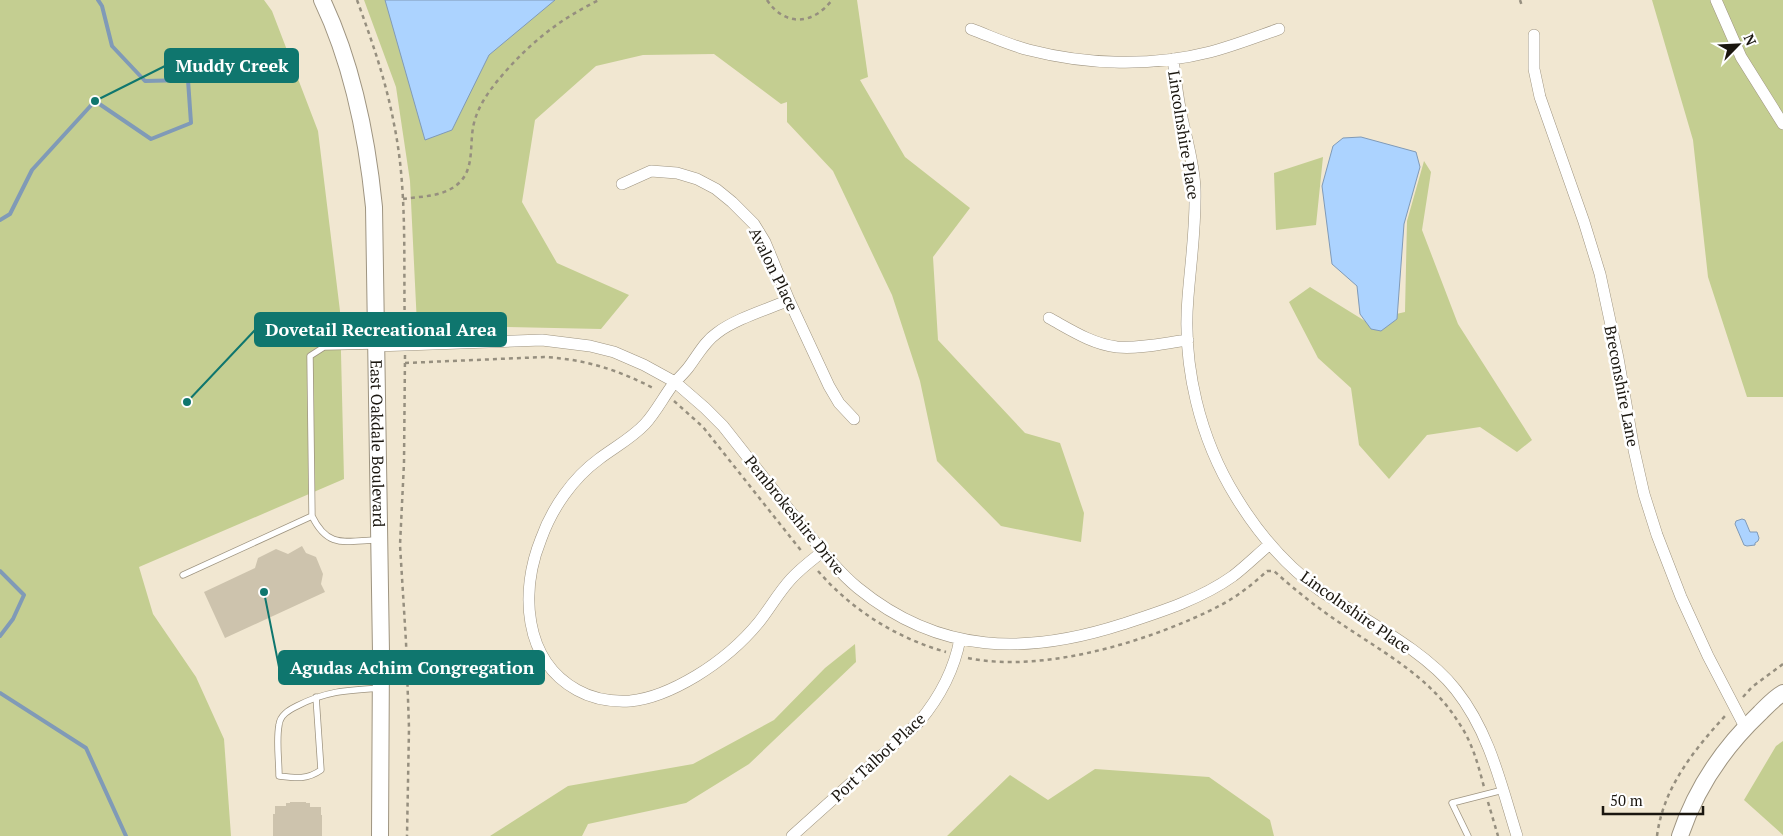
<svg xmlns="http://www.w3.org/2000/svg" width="1783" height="836" viewBox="0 0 1783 836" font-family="'PT Serif',serif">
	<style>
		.green { fill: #c4ce91 }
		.water { fill: #acd3ff; stroke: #809ab7 }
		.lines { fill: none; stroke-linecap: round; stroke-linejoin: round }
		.stream { stroke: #809ab7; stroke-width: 4 }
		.building { fill: #cdc3ad }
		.service-casing { stroke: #9e9480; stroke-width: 7 }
		.minor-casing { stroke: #9e9480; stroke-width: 12 }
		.secondary-casing { stroke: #9e9480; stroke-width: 18 }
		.path { stroke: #968f7f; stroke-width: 2.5; stroke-dasharray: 4 4; stroke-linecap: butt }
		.service { stroke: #fff; stroke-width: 5.5 }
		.minor { stroke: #fff; stroke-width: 11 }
		.secondary { stroke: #fff; stroke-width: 16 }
		.labels { text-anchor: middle; stroke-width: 5; stroke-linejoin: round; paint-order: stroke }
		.street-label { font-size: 16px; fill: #1a160f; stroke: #fff }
		.leader { fill: none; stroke: #0f766e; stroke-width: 2 }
		.callout-dot { fill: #0f766e; stroke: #fff; stroke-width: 2 }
		.callout { fill: #0f766e; stroke: #0f766e; stroke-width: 2 }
		.callout-label { font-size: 18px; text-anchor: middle; font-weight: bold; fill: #fff }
	</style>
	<rect width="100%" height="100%" fill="#f1e7d1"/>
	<!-- green -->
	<path class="green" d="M0,0H264L272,11L318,131L340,311L344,479L139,567L153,614L196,677L224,739L231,836H0Z
		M364,0H857L868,77L860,80L905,157L970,208L933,257L938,340L1025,433L1060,443L1084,513L1081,542L1001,526L937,461L920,381L892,295L833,171L787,122V102L781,104L714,54L643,55L596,66L535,120L522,202L557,263L629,295L601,329L417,325L410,181L396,87Z
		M1652,0H1783V397H1747L1708,277L1693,140Z
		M1323,157L1316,225L1276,230L1274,173Z
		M1424,161L1431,172L1422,230L1458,324L1532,440L1517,452L1480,427L1427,435L1389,479L1359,445L1351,388L1318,358L1289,302L1310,287L1365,321L1405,312L1407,221Z
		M855,644L856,662L749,764L686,803L588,824L582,836H490L568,786L693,764L774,720L825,668Z
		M1783,741V835L1744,800L1776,746Z
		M1095,769L1209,777L1270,820L1274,836H947L1010,775L1048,800Z"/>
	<!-- water -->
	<path class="water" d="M385,0H555L489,55L452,130L425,140Z
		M1361,137L1416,152L1420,167L1404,224L1397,319L1381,331L1371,329L1360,314L1357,286L1332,264L1322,186L1333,146L1343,138Z
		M1742,519L1745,520L1750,532H1757L1759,538L1758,541L1755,543V545L1747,546L1744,545L1735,524L1736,521Z"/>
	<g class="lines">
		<!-- stream -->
		<path class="stream" d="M0,220L10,214L32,170L95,101L151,139L191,123L188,80L145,81L112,46L102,6L98,0
			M0,571L24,595L13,619L0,636
			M0,693L86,748L126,836"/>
	</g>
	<!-- building -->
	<path class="building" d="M302,546L306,553L316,557L323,574L321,584L325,592L225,638L204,592L255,568L258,558L276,549L288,554Z
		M290,802H306V803H310V807H321V815H322V836H273V814H275V806H286V803H290Z"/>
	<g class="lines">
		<defs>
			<path id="service" d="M373,346L324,347L310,356L312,516C328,549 345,541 377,540
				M183,575L312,516
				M316,697L321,770C307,780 295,778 279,776C279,759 276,741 279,725C280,715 289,710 297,706C326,691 348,690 380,688
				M1468,836L1452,803L1503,790"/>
			<path id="minor" d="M1716,0L1741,57L1783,124
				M971,29C990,36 1009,45 1029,50C1087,65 1151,67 1210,52C1233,46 1256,37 1279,29
				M1534,35V69L1540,97L1584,222L1600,274L1618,358L1634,450L1644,494L1657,535L1681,597L1708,656L1745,727
				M1173,59C1175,75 1177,92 1180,108C1185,135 1194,161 1195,189C1196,227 1191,259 1188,297C1182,366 1200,439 1236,497C1258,533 1287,567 1321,591C1364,620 1425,650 1456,690C1490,733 1501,785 1517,836
				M622,184L651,171L677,173L697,179L716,189L732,202L754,224L765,242L789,300L829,386L839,403L854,419
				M789,300C768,309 735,319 717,333C704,342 698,355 688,368C684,373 679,378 674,383C664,396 656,412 645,424C632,438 615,447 599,459C573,478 552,508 541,539C520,591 523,660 577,690C593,699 612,702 630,701C652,699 676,688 696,676C719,662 741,644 759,622C770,608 779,592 791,579C800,569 812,560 822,552
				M1049,318C1071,330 1092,344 1117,347C1140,349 1165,343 1188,340
				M376,346L542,340L590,346L614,352L644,365L675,382L705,408L723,426C748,458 773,489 798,521C817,544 835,569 858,588C940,655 1027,655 1123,624C1160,612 1201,599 1233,576C1246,566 1258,554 1270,544
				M792,836L919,722C940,697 954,671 960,639"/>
			<g id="secondary">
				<path id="s1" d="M322,0C353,65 367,137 374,207L381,653L380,836"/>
				<path d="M1680,836C1696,788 1723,748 1760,713C1767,706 1774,698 1783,693"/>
			</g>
		</defs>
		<!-- service casing -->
		<use href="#service" class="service-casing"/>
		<!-- minor casing -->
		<use href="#minor" class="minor-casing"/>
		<!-- secondary casing -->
		<use href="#secondary" class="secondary-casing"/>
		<!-- path -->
		<path class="path" d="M357,0C372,41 386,81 394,124C408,192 403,263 405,332
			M767,0C785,27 813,25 832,0
			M1520,0L1522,6
			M403,199C423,196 445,197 460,182C475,167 469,142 474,123C479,103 492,87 505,72C532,41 562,18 599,0
			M405,355L404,463L400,545L406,642L409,728L407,836
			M405,363L544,357C584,359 619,370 655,389
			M674,401L703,427L803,553
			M818,571C852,610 896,638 946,652
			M968,658C1044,674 1154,640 1221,605C1238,596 1253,584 1267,571H1274C1296,591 1319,609 1343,625C1386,654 1431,678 1459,723C1472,742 1478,764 1484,787
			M1743,697L1752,687L1783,664
			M1488,802L1498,836
			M1657,836C1663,788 1694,750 1725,716"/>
		<!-- service -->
		<use href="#service" class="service"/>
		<!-- minor -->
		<use href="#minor" class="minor"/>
		<!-- secondary -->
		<use href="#secondary" class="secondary"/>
	</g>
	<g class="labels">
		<!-- street labels -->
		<g class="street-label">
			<text transform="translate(1184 135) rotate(81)" y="6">Lincolnshire Place</text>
			<text transform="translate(774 269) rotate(64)" y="6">Avalon Place</text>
			<text transform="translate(1622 386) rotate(79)" y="6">Breconshire Lane</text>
			<text dy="6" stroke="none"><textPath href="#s1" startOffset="451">East Oakdale Boulevard</textPath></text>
			<text transform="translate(795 515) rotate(51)" y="6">Pembrokeshire Drive</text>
			<text transform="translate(1356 612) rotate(35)" y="6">Lincolnshire Place</text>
			<text transform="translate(878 757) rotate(-43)" y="6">Port Talbot Place</text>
		</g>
	</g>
	<!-- callouts -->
	<path class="leader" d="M95 101L165 66M187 402L255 330M264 592L279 667"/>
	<g class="callout-dot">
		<circle cx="95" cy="101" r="5"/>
		<circle cx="187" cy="402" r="5"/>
		<circle cx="264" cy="592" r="5"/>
	</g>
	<g class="callout">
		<rect x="165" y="49" width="133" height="33" rx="5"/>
		<rect x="255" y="313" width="251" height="33" rx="5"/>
		<rect x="279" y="651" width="265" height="33" rx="5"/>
	</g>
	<g class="callout-label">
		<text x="232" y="72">Muddy Creek</text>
		<text x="381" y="336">Dovetail Recreational Area</text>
		<text x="412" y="674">Agudas Achim Congregation</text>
	</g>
	<!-- north arrow -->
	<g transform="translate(1738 45) rotate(66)" stroke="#ffffff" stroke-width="4" paint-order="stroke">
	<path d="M0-4L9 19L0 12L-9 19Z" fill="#1a160f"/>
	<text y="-8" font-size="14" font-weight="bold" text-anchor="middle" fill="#1a160f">N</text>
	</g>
	<!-- scale -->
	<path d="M1603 806v8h100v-8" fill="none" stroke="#1a160f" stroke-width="2.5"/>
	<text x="1610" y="806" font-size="15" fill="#1a160f" stroke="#ffffff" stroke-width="4" paint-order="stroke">50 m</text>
</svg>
